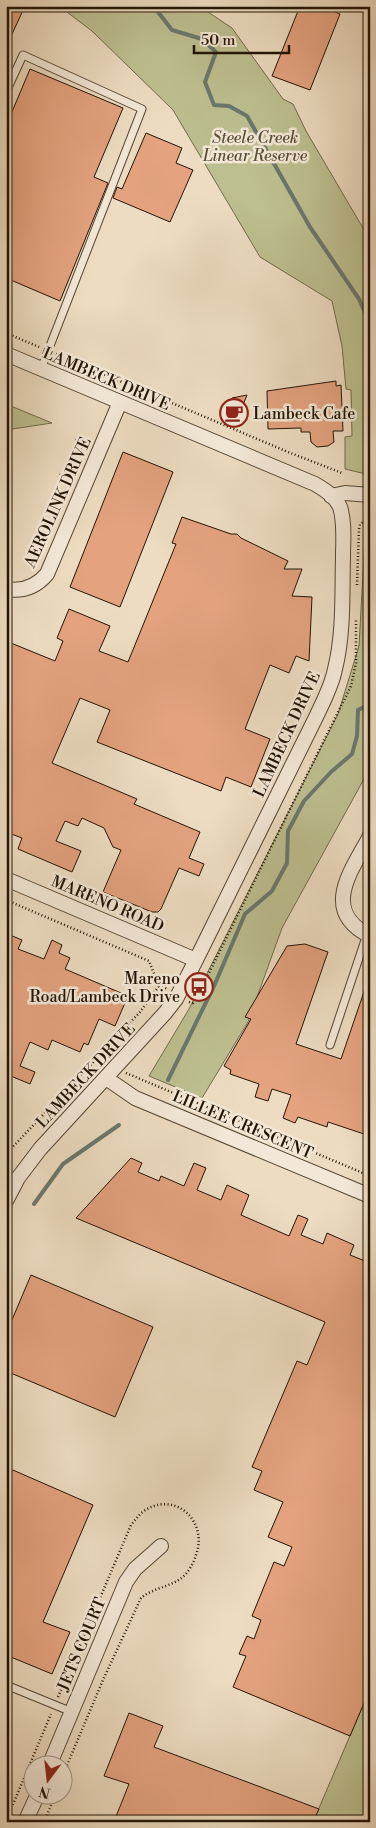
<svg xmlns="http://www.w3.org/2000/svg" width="376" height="1828" viewBox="0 0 376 1828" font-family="'Libre Bodoni',serif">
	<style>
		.green { fill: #bdbf90; stroke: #6f6a4a }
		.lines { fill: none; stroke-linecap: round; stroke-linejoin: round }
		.stream { stroke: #69786e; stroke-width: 4 }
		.building { fill: #e4a27f; stroke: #211404 }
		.service-casing { stroke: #544633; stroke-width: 9 }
		.minor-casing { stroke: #544633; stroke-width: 16 }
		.path { stroke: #211404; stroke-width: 2.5; stroke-dasharray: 1 2.5; stroke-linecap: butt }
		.service { stroke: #f3e8d7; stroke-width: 7 }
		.minor { stroke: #f3e8d7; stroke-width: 14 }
		.labels { text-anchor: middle; stroke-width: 5; stroke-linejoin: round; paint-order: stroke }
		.park-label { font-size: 16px; font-style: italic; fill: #585035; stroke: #f3e8d7 }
		.street-label { font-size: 16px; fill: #211404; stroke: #f3e8d7 }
		.poi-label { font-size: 16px; fill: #211404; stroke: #f3e8d7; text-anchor: start }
	</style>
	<rect width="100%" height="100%" fill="#eddcc1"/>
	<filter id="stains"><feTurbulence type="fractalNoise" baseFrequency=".004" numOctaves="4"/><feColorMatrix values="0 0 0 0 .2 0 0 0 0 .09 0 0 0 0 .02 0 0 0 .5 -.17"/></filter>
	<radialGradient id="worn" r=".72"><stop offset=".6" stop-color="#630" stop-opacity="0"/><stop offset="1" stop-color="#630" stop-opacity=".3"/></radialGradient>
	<!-- green -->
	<path class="green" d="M59,6H199L232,28L283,99L293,104L306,131L370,240V475L345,469V437L352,436L351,390L346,389L342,346L332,301L260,257L173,110L92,31Z
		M6,404L52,423L6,430Z
		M370,517V768L282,928L248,1022L202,1098L149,1076L189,1009L338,714L359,646L366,518Z
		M370,1689V1822H313Z"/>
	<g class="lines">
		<!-- stream -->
		<path class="stream" d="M151,6L158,12L172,30L202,39L216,52L205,82L214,105L229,106L247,116L310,227L359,299L370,324
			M168,1080L214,986L245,914L272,891L287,863L288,831L304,801L331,772L352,754L357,736L358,710L370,704
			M34,1204L63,1164L119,1125"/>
	</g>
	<!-- building -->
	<path class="building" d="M6,6H25L6,47Z
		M300,6H321L340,14L310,90L272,76Z
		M30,69L123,108L94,177L108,183L60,301L6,278V126Z
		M146,133L182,148L176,163L193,170L170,222L113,198L117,187L122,189Z
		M336,381V386L341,385L343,431H333L334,442L328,446L317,447L311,442L310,432H301V428L268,429L267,391Z
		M247,395L235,425L222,419L228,403L230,404L232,398Z
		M123,452L173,472L120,607L70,587Z
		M182,517L231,534H237L241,538L288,561L284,569H302L292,596L312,597L309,661L296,656L289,673L270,665L245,729L270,739L251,787L226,777L221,791L97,742L110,710L80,698L52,763L137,799L134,804L200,832L189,858L204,864L199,876L179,868L161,909L158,912H152L103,892L121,850L113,847L104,828L82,818L78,826L65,821L56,841L81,851L72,872L18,849L22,838L6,832V641L55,661L63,641L57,638L69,609L110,626L99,651L128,662L176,544L172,543Z
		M10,935L22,940L18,949L44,959L52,940L62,945L59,953L70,958L65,969L128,996L115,1026L99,1019L88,1045L84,1043L80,1052L52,1040L48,1050L30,1042L20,1066L35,1072L30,1084L6,1074V945Z
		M305,944L328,952L296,1044L341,1059L368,980L370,981V1136L328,1122L327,1127L298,1117L295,1123L283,1118L291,1095L272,1089L268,1101L255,1097L259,1084L230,1074L231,1070L224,1066L251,1019L245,1017L287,946Z
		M131,1158L142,1163L138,1172L159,1181L161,1176L184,1186L194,1163L206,1168L197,1190L221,1200L227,1185L249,1195L241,1215L289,1236L298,1215L308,1219L301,1235L323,1244L327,1233L354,1245L350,1255L370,1263V1689L350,1736L233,1687L246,1656L239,1654L247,1636L254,1639L261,1620L252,1616L274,1562L284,1566L292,1547L268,1537L283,1502L254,1490L262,1471L252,1467L297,1361L307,1365L325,1322L76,1218Z
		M31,1275L153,1327L115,1417L6,1371V1334Z
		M6,1467L93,1505L43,1622L70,1632L52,1674L6,1655Z
		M129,1713L163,1726L154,1747L319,1809L313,1822H121L115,1819L129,1784L104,1776Z"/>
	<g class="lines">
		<defs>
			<path id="service" d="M6,92L23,55L142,109L41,369
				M330,1045L367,934
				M6,1685L72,1712"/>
			<path id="minor" d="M369,6L370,7
				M6,354L315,484C325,490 335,496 340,507C345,522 343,542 343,557C342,594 344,633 335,669C332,685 324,700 317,715L196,960L176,999L165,1013L40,1149L18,1178L6,1201
				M331,496L345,493L370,495
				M6,589C23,592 36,587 47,574L120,402
				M370,836C351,871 320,911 370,936
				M6,879L196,960
				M106,1078L135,1098L370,1196
				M49,1766L126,1582L135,1569L161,1546
				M25,1822L37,1796"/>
		</defs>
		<!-- service casing -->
		<use href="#service" class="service-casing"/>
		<!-- minor casing -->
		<use href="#minor" class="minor-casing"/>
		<!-- path -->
		<path class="path" d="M6,333L39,347
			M56,354L288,452L342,473
			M76,439L79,446L87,451
			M60,475L64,472L79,469
			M47,511H61
			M37,547L47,545
			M357,585L359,529L360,524L370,519
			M6,900L149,961L159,986L168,989
			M189,1002L193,1003L203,985L351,686L356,663V618
			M102,1064L97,1058L140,1012L159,986
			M126,1073L370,1176
			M6,1154L97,1058
			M58,1697L131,1525C136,1519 140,1513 147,1509C178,1492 208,1523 196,1555C194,1562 190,1569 185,1575C173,1587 154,1587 141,1598L103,1680L62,1777
			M6,1821L51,1714
			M44,1822L55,1796"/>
		<!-- service -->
		<use href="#service" class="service"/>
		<!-- minor -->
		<use href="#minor" class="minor"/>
	</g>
	<!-- icons -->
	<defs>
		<symbol id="cafe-ring" viewBox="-11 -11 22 22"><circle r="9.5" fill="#f3e8d7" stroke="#8f2418" stroke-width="1.5"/><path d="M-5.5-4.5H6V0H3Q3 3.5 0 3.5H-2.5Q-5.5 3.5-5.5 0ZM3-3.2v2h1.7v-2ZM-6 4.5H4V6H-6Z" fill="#8f2418"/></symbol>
		<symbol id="bus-ring" viewBox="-11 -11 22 22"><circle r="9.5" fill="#f3e8d7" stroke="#8f2418" stroke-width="1.5"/><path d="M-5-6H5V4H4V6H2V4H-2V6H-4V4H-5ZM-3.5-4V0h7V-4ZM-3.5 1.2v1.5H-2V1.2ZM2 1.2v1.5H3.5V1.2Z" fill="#8f2418"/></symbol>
	</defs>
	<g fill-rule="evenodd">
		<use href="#cafe-ring" x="218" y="397" width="32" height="32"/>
		<use href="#bus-ring" x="183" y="971" width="32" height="32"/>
	</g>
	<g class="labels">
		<!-- park labels -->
		<g class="park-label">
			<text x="255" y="143">Steele Creek<tspan x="255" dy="18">Linear Reserve</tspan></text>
		</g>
		<!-- street labels -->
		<g class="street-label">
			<text transform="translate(107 378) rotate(23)" y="6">LAMBECK DRIVE</text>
			<text transform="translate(57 502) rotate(-66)" y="6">AEROLINK DRIVE</text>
			<text transform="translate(286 734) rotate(-65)" y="6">LAMBECK DRIVE</text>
			<text transform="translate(108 903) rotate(23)" y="6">MARENO ROAD</text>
			<text transform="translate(85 1075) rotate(-47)" y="6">LAMBECK DRIVE</text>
			<text transform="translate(243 1124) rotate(23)" y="6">LILLEE CRESCENT</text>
			<text transform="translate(81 1644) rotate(-67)" y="6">JETS COURT</text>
		</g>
		<!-- poi labels -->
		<g class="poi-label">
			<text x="253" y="419">Lambeck Cafe</text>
			<text x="180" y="984" text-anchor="end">Mareno<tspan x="180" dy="18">Road/Lambeck Drive</tspan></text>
		</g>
	</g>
	<!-- margin -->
	<rect width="376" height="1828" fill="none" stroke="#eddcc1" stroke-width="25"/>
	<rect x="8" y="8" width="361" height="1813" fill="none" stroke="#211404" stroke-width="2.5"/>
	<rect x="12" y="12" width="351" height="1803" fill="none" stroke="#211404"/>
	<!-- north arrow -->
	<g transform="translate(48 1780) rotate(195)"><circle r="24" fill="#f3e8d7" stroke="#9f9383"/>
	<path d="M0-4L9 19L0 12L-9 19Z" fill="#8f2418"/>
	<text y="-8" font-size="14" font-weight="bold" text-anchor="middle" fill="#211404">N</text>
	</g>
	<!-- scale -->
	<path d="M194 45v8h95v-8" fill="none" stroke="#211404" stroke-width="2.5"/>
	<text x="201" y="45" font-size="15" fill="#211404" stroke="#f3e8d7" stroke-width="4" paint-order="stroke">50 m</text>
	<rect width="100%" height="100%" filter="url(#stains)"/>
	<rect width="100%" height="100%" fill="url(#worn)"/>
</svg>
